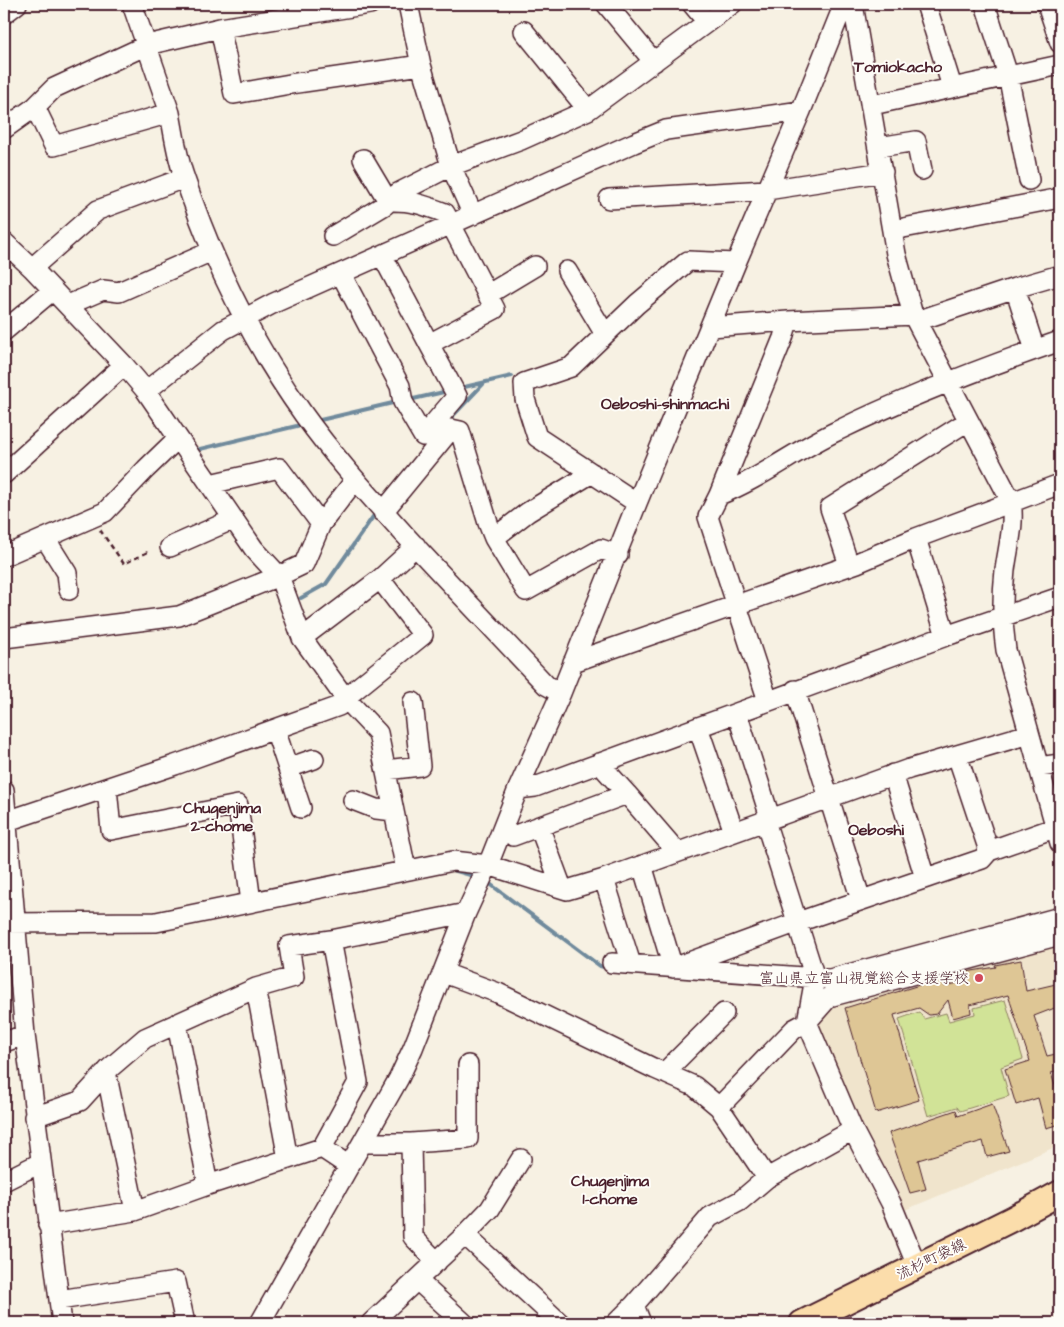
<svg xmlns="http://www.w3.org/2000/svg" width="1064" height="1327" viewBox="0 0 1064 1327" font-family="'Architects Daughter','Klee One',sans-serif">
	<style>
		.built { fill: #f0e4cc }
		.grass { fill: #d1e397; stroke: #8e8161 }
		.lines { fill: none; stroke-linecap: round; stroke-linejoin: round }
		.stream { stroke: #6f8a9c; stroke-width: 4 }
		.building { fill: #dec695; stroke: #4a1f2b }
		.minor-casing { stroke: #4a1f2b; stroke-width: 22 }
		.major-casing { stroke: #4a1f2b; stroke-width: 28 }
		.path { stroke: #4a1f2b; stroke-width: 2.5; stroke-dasharray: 5 4; stroke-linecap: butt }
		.minor { stroke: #fdfcf7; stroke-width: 19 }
		.major { stroke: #fbddab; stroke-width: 24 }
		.poi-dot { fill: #d1495b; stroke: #fdfcf7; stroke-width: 2 }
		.labels { text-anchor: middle; stroke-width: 4; stroke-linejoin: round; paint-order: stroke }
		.poi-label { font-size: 15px; fill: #4a1f2b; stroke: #fdfcf7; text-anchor: end }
		.street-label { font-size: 15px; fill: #4a1f2b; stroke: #fdfcf7 }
		.neighbourhood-label { font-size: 16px; font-weight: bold; fill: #4a1f2b; stroke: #fdfcf7 }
	</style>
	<rect width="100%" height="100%" fill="#f7f1e3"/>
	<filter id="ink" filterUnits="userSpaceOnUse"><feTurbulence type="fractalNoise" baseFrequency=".02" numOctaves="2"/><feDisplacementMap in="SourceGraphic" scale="10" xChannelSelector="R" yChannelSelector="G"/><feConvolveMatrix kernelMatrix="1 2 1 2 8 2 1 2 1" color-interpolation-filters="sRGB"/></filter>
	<g filter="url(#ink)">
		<!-- built -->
		<path class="built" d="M1060,939V1145L900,1212L815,1028L834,1000Z"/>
		<!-- grass -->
		<path class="grass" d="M1005,1000L1023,1059L1001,1067L1009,1096L960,1111L957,1107L928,1116L899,1019L919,1012L924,1019L946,1013L949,1021L975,1014L974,1008Z"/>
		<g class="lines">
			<!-- stream -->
			<path class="stream" d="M460,388L512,376
				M409,400L448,391
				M316,421L397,402
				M446,423L484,383
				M200,449L305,424
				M301,598L326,584L377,511
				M453,870L477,877
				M486,881L600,966L608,968"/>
		</g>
		<!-- building -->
		<path class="building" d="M1021,960L1026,991L1060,983V1006L1034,1016L1047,1056L1060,1053V1071L1051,1073L1057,1092L1060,1091V1124L1046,1128L1038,1098L1016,1105L1005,1069L1030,1061L1008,995L970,1005L971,1013L953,1018L948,1000L937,1014L929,1015L919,1008L894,1015L919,1100L876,1113L845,1008L942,978L944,986L968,981L966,972L996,967L995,965Z
			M992,1104L1009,1151L987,1157L983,1141L918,1160L926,1189L910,1193L889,1133L956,1110L958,1116Z"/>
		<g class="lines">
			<defs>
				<path id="minor" d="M408,4L421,65L451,166L473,215
					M606,4L654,62
					M692,4L707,22
					M853,4L896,254L913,315L1011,501C1015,524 1008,547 1005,570C1002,597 1002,623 1006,650L1060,843
					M926,4L952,87
					M985,4L1008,75L1029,180
					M1047,4L1060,43
					M4,14L17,4
					M220,28L234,94L290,84L421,65
					M524,31L588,110
					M872,105L1060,65
					M35,107L54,146L170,113L132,4
					M170,113C174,134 177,158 185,179C213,262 253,344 304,415C334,457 369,495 404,534C451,585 499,635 546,685L561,693
					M4,129L35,107L54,88L147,45L220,28L370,4
					M879,147L916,141L922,170
					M363,159L388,201C411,200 424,205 445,213L495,309L429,344L382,255
					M609,199L767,190L883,172
					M893,230L1060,198
					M333,236L385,205L398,193L451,166L521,140L588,110L732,4
					M4,242L32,268L124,365L146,391L254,549L279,576L179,616L4,638
					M32,268L98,210L184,178
					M567,271L605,334
					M341,274L400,386L403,402L423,436L457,396L429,344
					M1015,288L1060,275
					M487,295L535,266
					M68,305L103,290L119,292L212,251
					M917,321L1015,288L1035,350
					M711,327L788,321L913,315
					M4,331L53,290
					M146,391L223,330L274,303L634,143L666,130L801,111
					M592,473L528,512L494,538L526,591L601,549L618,555
					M4,474L124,365
					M210,484L279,468L321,524L304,564L279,576L302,638L345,698L378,733L406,870
					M719,495C762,478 796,450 837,431C908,396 985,367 1060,341
					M637,503L537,437L525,399L524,383L571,367L637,304L688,261L736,263
					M383,512L451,429L460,431L488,523L494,538
					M321,524L355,480
					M45,538L67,573L69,590
					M916,538L946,636
					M170,547L234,519
					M4,556L105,512L146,469L177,439
					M849,565L830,508L968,421
					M380,579L416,546
					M573,662L857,563L916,538L1060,484
					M795,690L861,900
					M768,701L708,517L719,495L783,338L788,321
					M737,713L768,811L765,821L815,978L807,1022L853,1130
					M698,727L734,832
					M275,729L301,808
					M957,755L989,851
					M1039,767L1060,764
					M288,768L314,759
					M386,770L420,766L413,702
					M893,774L925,878
					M107,788L111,830L238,805L251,902
					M518,789L535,787L946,636L1060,597
					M4,790L25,1035L62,1323
					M627,794L677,852
					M353,800L376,809L394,811
					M7,821L175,765L339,706L345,698L423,635L380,579L302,638
					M539,826L562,888
					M513,836L627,794L599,763
					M642,865L673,968L798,922L982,859L989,851L1060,826
					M604,879L631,964
					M4,923L156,922L453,861L488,865L567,890L604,879L909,769L1029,734
					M612,963L830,979L1060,917
					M444,973L498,993L655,1069L694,1086L719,1107L767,1178
					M256,988L288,1159
					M177,1024L208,1185
					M4,1042L25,1035
					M106,1072L135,1211
					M664,1073L724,1013
					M719,1107L794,1029L807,1022L829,997L1060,935
					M34,1117L80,1101L110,1068L145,1038L256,988L294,977L289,946L331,940L466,913
					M362,1143H411L468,1139V1065
					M411,1143L413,1237L437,1262
					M322,1148L358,1082L331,940
					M4,1181L40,1163
					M48,1225L135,1211L208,1185L322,1148L349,1166
					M465,1235L560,1323
					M417,1280L464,1323
					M59,1300L176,1282L185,1323
					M260,1323L399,1078L413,1048L466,913L488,865L518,789L561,693L637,503L736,263L801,111L844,4
					M371,1323L465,1235L490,1209L521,1159
					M616,1323L634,1305
					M641,1323L634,1305L710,1217L740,1201L767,1178L853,1130L891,1203L917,1266"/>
				<path id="major" d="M802,1323L1012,1219L1060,1193"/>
			</defs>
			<!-- minor casing -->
			<use href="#minor" class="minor-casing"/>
			<!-- major casing -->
			<use href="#major" class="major-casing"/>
			<!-- path -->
			<path class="path" d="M100,530L124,564L148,552"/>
			<!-- minor -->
			<use href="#minor" class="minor"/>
			<!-- major -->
			<use href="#major" class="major"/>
		</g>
	</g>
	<!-- markers -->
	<circle class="poi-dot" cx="979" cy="978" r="5"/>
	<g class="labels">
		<!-- poi labels -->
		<g class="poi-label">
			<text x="969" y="983">富山県立富山視覚総合支援学校</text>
		</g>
		<!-- street labels -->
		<g class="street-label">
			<text transform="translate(931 1259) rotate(-26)" y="5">流杉町袋線</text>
		</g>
		<!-- neighbourhood labels -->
		<g class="neighbourhood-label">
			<text x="898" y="72">Tomiokacho</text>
			<text x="665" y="409">Oeboshi-shinmachi</text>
			<text x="222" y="813">Chugenjima<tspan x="222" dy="18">2-chome</tspan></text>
			<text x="876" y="835">Oeboshi</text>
			<text x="610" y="1186">Chugenjima<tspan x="610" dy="18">1-chome</tspan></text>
		</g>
	</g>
	<!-- margin -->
	<rect width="1064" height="1327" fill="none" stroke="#fdfcf7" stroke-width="20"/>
	<rect x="10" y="10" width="1044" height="1307" fill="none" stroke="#4a1f2b" stroke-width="2" filter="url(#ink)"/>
</svg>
